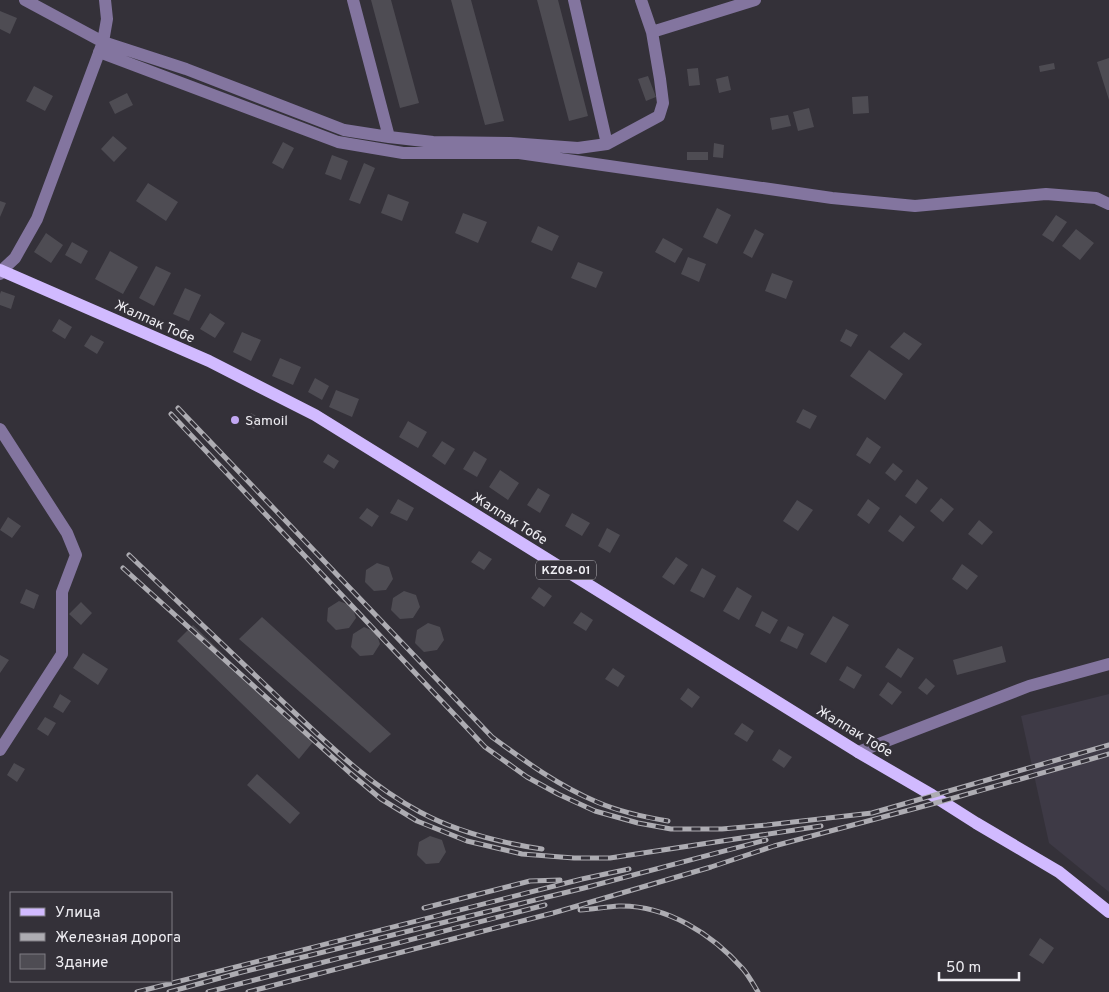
<svg xmlns="http://www.w3.org/2000/svg" width="1109" height="992" viewBox="0 0 1109 992" font-family="Overpass,sans-serif">
	<style>
		.built { fill: #3e3a46 }
		.building { fill: #4e4c53 }
		.lines { fill: none; stroke-linecap: round; stroke-linejoin: round }
		.minor { stroke: #83759f; stroke-width: 12 }
		.major { stroke: #d1baff; stroke-width: 12 }
		.rail-casing { stroke: #adacb2; stroke-width: 5 }
		.rail { stroke: #343139; stroke-width: 3; stroke-dasharray: 9; stroke-linecap: butt }
		.poi-dot { fill: #c2a8f3; stroke: #343139; stroke-width: 2 }
		.labels { text-anchor: middle; stroke-width: 5; stroke-linejoin: round; paint-order: stroke }
		.shield { fill: #343139; stroke: #b6b5ba; stroke-width: 1 }
		.shield-label { font-size: 12px; font-weight: bold; fill: #eeedf2 }
		.street-label { font-size: 14px; fill: #eeedf2; stroke: #343139 }
		.poi-label { font-size: 14px; fill: #eeedf2; stroke: #343139; text-anchor: start }
	</style>
	<rect width="100%" height="100%" fill="#343139"/>
	<!-- built -->
	<path class="built" d="M1109,694V892L1049,843L1021,716Z"/>
	<!-- building -->
	<path class="building" d="M371,0H391L419,103L400,108Z
		M451,0H471L504,121L485,125Z
		M537,0H558L588,116L569,121Z
		M0,11L17,18L10,34L0,29Z
		M1109,58V100L1097,62Z
		M1054,63L1055,69L1040,72L1039,66Z
		M698,68L700,85L689,86L687,69Z
		M648,76L656,97L646,101L638,79Z
		M728,76L731,90L719,93L716,79Z
		M34,86L53,96L45,111L26,101Z
		M127,93L133,105L115,114L109,102Z
		M868,96L869,113L853,114L852,97Z
		M809,108L814,127L798,131L793,112Z
		M788,115L791,126L772,130L770,118Z
		M113,136L127,148L114,162L101,149Z
		M283,142L294,148L283,169L272,163Z
		M714,143L724,145L723,158L713,157Z
		M687,152H708V160H687Z
		M332,155L348,161L341,180L325,174Z
		M364,163L375,168L360,204L349,200Z
		M148,183L178,202L166,221L136,201Z
		M388,194L409,202L402,221L381,213Z
		M0,201L6,203L0,217Z
		M717,208L731,215L717,244L703,237Z
		M463,213L487,222L478,243L455,233Z
		M1056,215L1067,222L1053,242L1042,235Z
		M538,226L559,236L552,251L531,242Z
		M755,229L764,234L752,258L743,253Z
		M1076,229L1094,243L1080,260L1062,246Z
		M46,233L63,245L51,263L34,252Z
		M663,238L683,249L675,263L655,252Z
		M72,242L88,251L81,264L65,255Z
		M110,251L138,267L123,294L95,279Z
		M688,257L706,264L699,282L681,274Z
		M578,262L603,272L596,288L571,278Z
		M156,266L171,273L154,306L139,298Z
		M772,273L793,281L786,299L765,291Z
		M185,288L201,295L189,321L173,314Z
		M1,291L15,296L11,309L0,305V294Z
		M210,313L225,323L215,338L200,329Z
		M59,319L72,327L65,339L52,331Z
		M846,329L858,335L851,347L840,341Z
		M242,332L261,340L251,361L233,352Z
		M904,332L922,344L909,360L890,347Z
		M91,335L104,342L97,354L84,346Z
		M869,350L903,374L885,400L850,376Z
		M280,358L301,367L293,385L272,376Z
		M315,378L329,386L322,400L308,392Z
		M336,390L359,399L352,417L329,407Z
		M803,409L817,416L810,429L796,422Z
		M251,413L260,418L254,429L245,423Z
		M408,421L427,432L418,448L399,437Z
		M867,437L881,447L870,464L856,455Z
		M442,441L455,449L445,465L432,456Z
		M474,451L487,459L477,477L463,469Z
		M328,454L339,461L334,469L323,462Z
		M893,463L903,471L895,481L885,473Z
		M500,470L519,483L508,500L489,487Z
		M917,479L928,488L916,504L905,496Z
		M538,488L550,495L540,513L527,505Z
		M941,498L954,509L943,522L930,511Z
		M398,499L414,508L407,521L390,513Z
		M868,499L880,508L869,524L857,515Z
		M797,500L813,510L798,531L783,521Z
		M367,508L379,516L372,527L359,518Z
		M572,513L590,523L582,536L565,526Z
		M900,515L915,527L903,542L888,531Z
		M8,517L21,526L12,538L0,530Z
		M979,520L993,532L982,545L968,534Z
		M607,528L620,535L610,553L598,546Z
		M479,551L492,559L484,570L471,562Z
		M676,557L688,565L674,585L662,577Z
		M377,563L389,567L393,579L386,590L374,591L365,582L366,570Z
		M962,564L978,576L967,590L952,579Z
		M702,568L716,576L704,598L690,591Z
		M539,587L552,596L544,607L531,598Z
		M737,587L752,596L739,620L723,611Z
		M26,589L39,595L34,609L20,603Z
		M404,591L416,595L420,607L413,618L400,619L391,610L393,598Z
		M339,601L352,606L356,618L349,628L336,630L327,621L328,608Z
		M81,602L92,613L81,625L69,614Z
		M762,611L778,620L770,634L755,626Z
		M581,612L593,620L586,631L573,623Z
		M833,616L849,625L826,663L810,654Z
		M262,617L391,734L370,753L239,639Z
		M428,623L440,627L444,640L437,650L424,652L415,643L417,630Z
		M193,625L313,742L299,759L177,641Z
		M788,626L804,634L797,649L780,641Z
		M364,627L376,632L380,644L373,655L360,656L351,647L353,634Z
		M1002,646L1006,662L957,675L953,660Z
		M898,648L914,658L901,678L885,667Z
		M83,653L108,669L98,685L73,668Z
		M0,655L9,660L0,673Z
		M847,666L862,675L854,689L839,680Z
		M613,668L625,676L618,687L605,679Z
		M926,678L935,686L927,695L918,688Z
		M888,682L902,692L892,705L879,695Z
		M688,688L700,697L692,708L680,699Z
		M60,694L71,701L63,713L53,707Z
		M45,717L56,723L48,736L37,729Z
		M742,723L754,731L747,742L734,734Z
		M779,749L792,757L784,768L772,760Z
		M14,763L25,769L17,782L7,775Z
		M257,774L300,813L290,824L247,785Z
		M430,836L442,840L446,852L439,863L426,864L417,855L419,842Z
		M1040,938L1054,948L1043,964L1029,955Z"/>
	<g class="lines">
		<!-- minor -->
		<path class="minor" d="M25,0L103,42L186,69L344,130L389,137L433,142L510,143L578,148L607,144L659,116L663,103L660,79L652,32L641,0
			M353,0L389,137
			M574,0L607,144
			M652,32L755,0
			M99,52L338,142L403,153H519L832,198L915,206L1046,194L1096,198L1109,204
			M0,274L1,271L15,258L37,219L103,42L107,19L105,0
			M0,429L67,533L76,555L62,592V654L0,750
			M858,752L1029,686L1109,664"/>
		<!-- major -->
		<path class="major" d="M0,270L209,361L315,415L858,752L932,795L976,823L1059,872L1109,912"/>
		<defs>
			<path id="rail" d="M178,408L492,737C526,762 559,786 597,802C620,812 644,817 668,821
				M171,414L485,747L527,777L558,794L595,811L638,823L671,829H722L767,825L872,813L1109,745
				M129,555C179,603 229,650 279,698C323,739 366,783 420,812C455,831 502,843 542,849
				M123,568L350,773L381,799L417,821L467,841L522,854L574,858H610L821,826
				M424,908L530,881L560,880
				M580,910C593,909 606,907 619,906C667,905 712,934 743,969C749,976 753,984 758,992
				M137,992L582,879L629,869
				M169,992L242,972L584,888L766,840
				M208,992L545,905
				M248,992L553,913L711,867L774,846L943,801L1109,754"/>
		</defs>
		<!-- rail casing -->
		<use href="#rail" class="rail-casing"/>
		<!-- rail -->
		<use href="#rail" class="rail"/>
	</g>
	<!-- markers -->
	<circle class="poi-dot" cx="235" cy="420" r="5"/>
	<g class="labels">
		<!-- shield labels -->
		<rect class="shield" x="536" y="560.5" width="60" height="19" rx="4"/>
		<g class="shield-label">
			<text x="566" y="574">KZ08-01</text>
		</g>
		<!-- street labels -->
		<g class="street-label">
			<text transform="translate(155 321) rotate(24)" y="5">Жалпак Тобе</text>
			<text transform="translate(510 518) rotate(32)" y="5">Жалпак Тобе</text>
			<text transform="translate(855 731) rotate(31)" y="5">Жалпак Тобе</text>
		</g>
		<!-- poi labels -->
		<g class="poi-label">
			<text x="245" y="425">Samoil</text>
		</g>
	</g>
	<!-- legend -->
	<rect x="10" y="892" width="162" height="90" fill="#343139" stroke="#7e7c83"/>
	<rect x="20" y="908" width="25" height="8" fill="#d1baff" stroke="#7e7c83"/>
	<text x="55" y="917" font-size="15" fill="#eeedf2">Улица</text>
	<rect x="20" y="933" width="25" height="8" fill="#adacb2" stroke="#7e7c83"/>
	<text x="55" y="942" font-size="15" fill="#eeedf2">Железная дорога</text>
	<rect x="20" y="954" width="25" height="15" fill="#4e4c53" stroke="#7e7c83"/>
	<text x="55" y="967" font-size="15" fill="#eeedf2">Здание</text>
	<!-- scale -->
	<path d="M939 972v8h80v-8" fill="none" stroke="#eeedf2" stroke-width="2.5"/>
	<text x="946" y="972" font-size="15" fill="#eeedf2" stroke="#343139" stroke-width="4" paint-order="stroke">50 m</text>
</svg>
